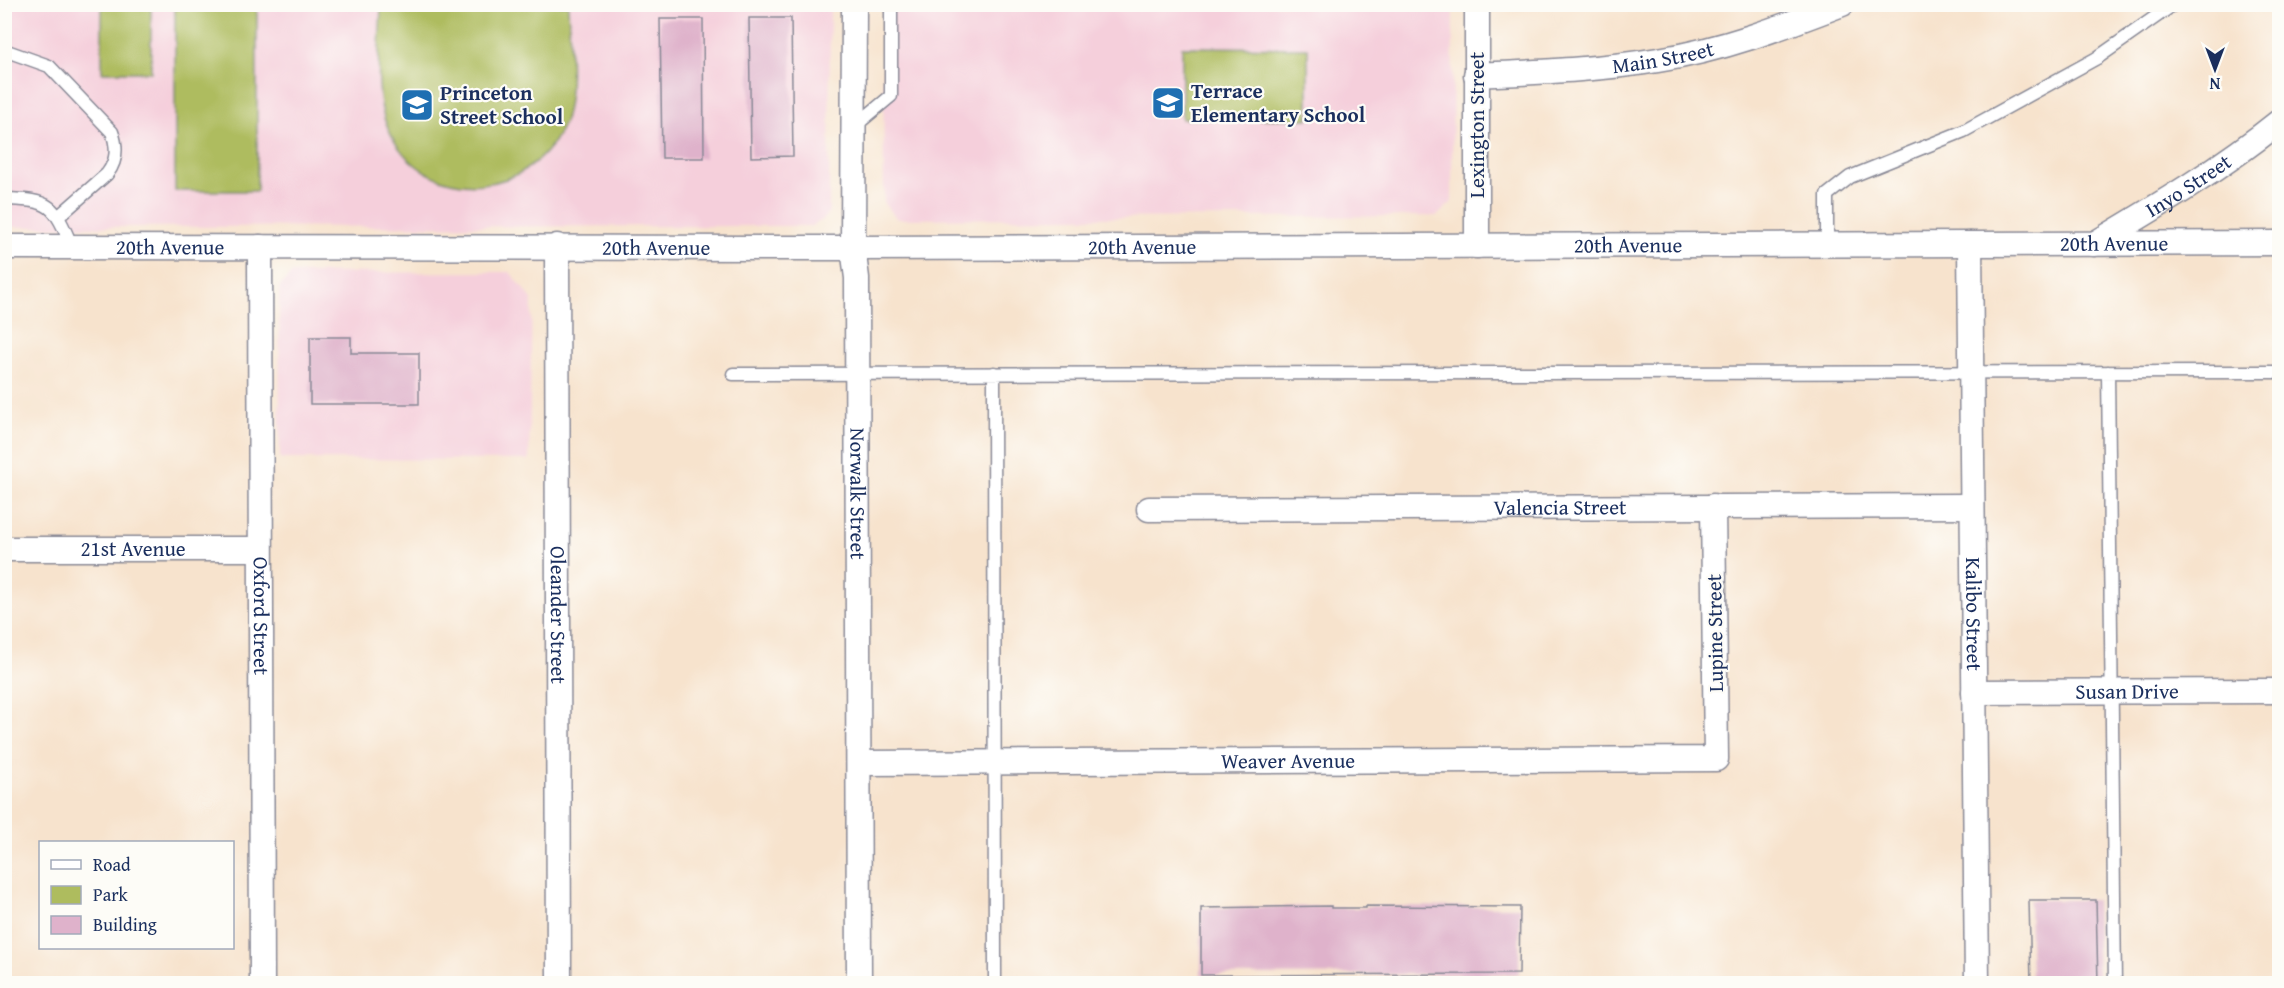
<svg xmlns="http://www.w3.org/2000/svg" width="2284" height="988" viewBox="0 0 2284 988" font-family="'Gentium Book Plus',serif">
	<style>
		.built { fill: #f5cfdb }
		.green { fill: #aebc5e; stroke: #64765e; stroke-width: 1.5 }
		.building { fill: #dfb2cb }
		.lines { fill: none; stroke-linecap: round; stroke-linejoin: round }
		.lane-casing { stroke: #898996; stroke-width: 15 }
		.street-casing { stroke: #898996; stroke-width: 27 }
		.lane { stroke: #fff; stroke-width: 12 }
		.street { stroke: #fff; stroke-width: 24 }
		.labels { text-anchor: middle; stroke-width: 4.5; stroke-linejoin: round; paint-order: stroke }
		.street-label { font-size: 21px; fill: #1b2f5e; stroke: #fdfcf7 }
		.poi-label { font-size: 21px; font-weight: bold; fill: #1b2f5e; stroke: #fdfcf7; text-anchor: start }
	</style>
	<rect width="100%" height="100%" fill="#fdfcf7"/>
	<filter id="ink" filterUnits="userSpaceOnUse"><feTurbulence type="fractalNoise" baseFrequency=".0167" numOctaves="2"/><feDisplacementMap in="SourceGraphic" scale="12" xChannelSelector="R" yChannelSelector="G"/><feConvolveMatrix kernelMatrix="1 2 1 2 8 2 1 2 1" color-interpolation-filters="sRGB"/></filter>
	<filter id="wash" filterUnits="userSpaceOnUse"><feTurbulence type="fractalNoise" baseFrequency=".008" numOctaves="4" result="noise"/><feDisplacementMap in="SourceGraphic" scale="24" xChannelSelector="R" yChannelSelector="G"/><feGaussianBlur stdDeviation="1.35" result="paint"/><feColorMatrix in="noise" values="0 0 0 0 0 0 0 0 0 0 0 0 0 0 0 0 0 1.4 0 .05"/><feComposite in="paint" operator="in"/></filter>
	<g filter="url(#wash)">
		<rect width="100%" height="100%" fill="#f7e3cd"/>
		<!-- built -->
		<path class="built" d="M4,5H830L829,211L823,220L811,226L5,227Z
			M883,5H1453L1452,202L1437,216L897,219L884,204Z
			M510,272L532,299L529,460L280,459L279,287L292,273Z"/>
		<!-- green -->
		<path class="green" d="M102,5H151V72H102Z
			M175,5H257V191H175Z
			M381,5H568C569,37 575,93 564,122C535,198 429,208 391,135C372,100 380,44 381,5Z
			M1182,47L1308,48V119H1182Z"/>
		<g id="blocks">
			<!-- building -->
			<path class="building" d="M749,18H791L793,156L751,157Z
				M660,19H703L704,158H662Z
				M310,337H351V353H419V404H310Z
				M2029,900H2096L2098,984H2031Z
				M1331,906V908H1366V906L1520,907L1519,974L1201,975V908Z"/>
		</g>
	</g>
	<g filter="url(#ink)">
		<use href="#blocks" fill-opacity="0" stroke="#898996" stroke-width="1.5"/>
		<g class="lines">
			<defs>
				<path id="lane" d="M4,50L49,66L112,132C118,148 117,161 107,174L58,217
					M855,126L891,96V4
					M4,199C51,200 54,204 72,247
					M1827,245V195L1850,177L1964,131L2097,58L2174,4
					M2108,372L2115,984
					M994,373L995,984
					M733,374L2280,372"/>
				<g id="street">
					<path id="s1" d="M854,4L853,248L857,278L859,984"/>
					<path d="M1477,4V246"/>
					<path id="s2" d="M1476,75C1537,72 1598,70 1658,60C1722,50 1782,27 1842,4"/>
					<path id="s3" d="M1970,244L1977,984"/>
					<path id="s4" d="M2094,244C2158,206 2222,168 2280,121"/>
					<path id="s5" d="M557,246L559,984"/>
					<path id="s6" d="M4,247L853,248L2280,243"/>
					<path id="s7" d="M260,247L262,984"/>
					<path id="s8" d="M1149,509L1971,506"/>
					<path id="s9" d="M4,549H260"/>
					<path id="s10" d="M1974,692L2280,691"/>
					<path id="s11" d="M859,763L1716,759L1713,506"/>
				</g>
			</defs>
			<!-- lane casing -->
			<use href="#lane" class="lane-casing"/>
			<!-- street casing -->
			<use href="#street" class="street-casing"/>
			<!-- lane -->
			<use href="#lane" class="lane"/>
			<!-- street -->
			<use href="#street" class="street"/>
		</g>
	</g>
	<!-- icons -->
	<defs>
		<symbol id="school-square" viewBox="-11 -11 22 22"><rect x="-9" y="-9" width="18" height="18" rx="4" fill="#1f6fb2" stroke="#fdfcf7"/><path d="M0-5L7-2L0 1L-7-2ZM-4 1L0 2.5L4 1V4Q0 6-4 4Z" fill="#fff"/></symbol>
	</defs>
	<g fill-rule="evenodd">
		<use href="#school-square" x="1149" y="84" width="38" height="38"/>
		<use href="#school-square" x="398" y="86" width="38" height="38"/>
	</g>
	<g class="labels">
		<!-- street labels -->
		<g class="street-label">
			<text dy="7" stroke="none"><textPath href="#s2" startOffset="188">Main Street</textPath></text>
			<text transform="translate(1477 125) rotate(-90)" y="7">Lexington Street</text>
			<text dy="7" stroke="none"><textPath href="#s4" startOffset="111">Inyo Street</textPath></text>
			<text dy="7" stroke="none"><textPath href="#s6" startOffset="2110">20th Avenue</textPath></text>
			<text dy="7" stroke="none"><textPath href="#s6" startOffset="1624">20th Avenue</textPath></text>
			<text dy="7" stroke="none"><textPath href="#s6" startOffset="166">20th Avenue</textPath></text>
			<text dy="7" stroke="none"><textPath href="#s6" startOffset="652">20th Avenue</textPath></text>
			<text dy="7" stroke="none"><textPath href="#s6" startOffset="1138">20th Avenue</textPath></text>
			<text dy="7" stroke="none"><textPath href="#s1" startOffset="490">Norwalk Street</textPath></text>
			<text dy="7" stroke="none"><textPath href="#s8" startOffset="411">Valencia Street</textPath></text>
			<text dy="7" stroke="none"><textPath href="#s9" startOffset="129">21st Avenue</textPath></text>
			<text dy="7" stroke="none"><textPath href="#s3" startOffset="370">Kalibo Street</textPath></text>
			<text dy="7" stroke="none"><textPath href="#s7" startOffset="369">Oxford Street</textPath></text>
			<text dy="7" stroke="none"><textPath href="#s5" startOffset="369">Oleander Street</textPath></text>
			<text transform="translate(1715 633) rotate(-91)" y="7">Lupine Street</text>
			<text dy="7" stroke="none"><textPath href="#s10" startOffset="153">Susan Drive</textPath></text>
			<text dy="7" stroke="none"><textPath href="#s11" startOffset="429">Weaver Avenue</textPath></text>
		</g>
		<!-- poi labels -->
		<g class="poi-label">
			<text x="1191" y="98">Terrace<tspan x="1191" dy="24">Elementary School</tspan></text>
			<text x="440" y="100">Princeton<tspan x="440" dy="24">Street School</tspan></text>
		</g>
	</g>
	<!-- margin -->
	<rect width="2284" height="988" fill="none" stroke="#fdfcf7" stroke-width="24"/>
	<!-- legend -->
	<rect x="39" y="841" width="195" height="108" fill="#fdfcf7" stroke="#a3aaba" stroke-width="1.5"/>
	<rect x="51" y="860" width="30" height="9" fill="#ffffff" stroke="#a3aaba" stroke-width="1.5"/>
	<text x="93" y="871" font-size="18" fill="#1b2f5e">Road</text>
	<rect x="51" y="886" width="30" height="18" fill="#aebc5e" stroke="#a3aaba" stroke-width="1.5"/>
	<text x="93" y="901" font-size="18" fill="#1b2f5e">Park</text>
	<rect x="51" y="916" width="30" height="18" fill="#dfb2cb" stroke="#a3aaba" stroke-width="1.5"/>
	<text x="93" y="931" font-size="18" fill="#1b2f5e">Building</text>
	<!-- north arrow -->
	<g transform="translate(2215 69) rotate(180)" stroke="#fdfcf7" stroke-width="4.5" paint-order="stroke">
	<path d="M0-4.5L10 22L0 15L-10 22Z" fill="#1b2f5e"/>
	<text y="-9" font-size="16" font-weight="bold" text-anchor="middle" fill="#1b2f5e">N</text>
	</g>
</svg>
